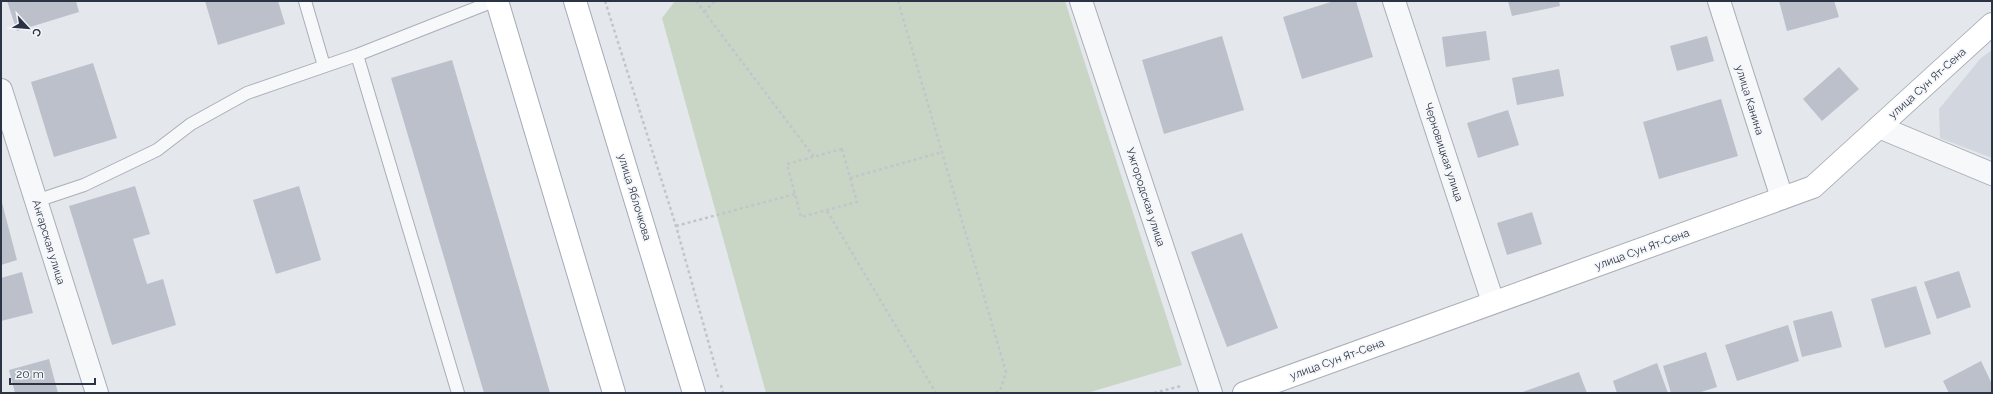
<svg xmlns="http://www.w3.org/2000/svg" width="1993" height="394" viewBox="0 0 1993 394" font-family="Raleway,sans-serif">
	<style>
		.built { fill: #d2d6de }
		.green { fill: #c9d6c5 }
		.building { fill: #bbc0ca }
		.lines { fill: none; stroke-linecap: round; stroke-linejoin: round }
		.service-casing { stroke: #a9aeb7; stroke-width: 14 }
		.minor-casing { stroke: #a9aeb7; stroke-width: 24 }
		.secondary-casing { stroke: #a9aeb7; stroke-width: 24 }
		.primary-casing { stroke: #a3abb8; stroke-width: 24 }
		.path { stroke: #c2c5cb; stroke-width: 2.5; stroke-dasharray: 3 3; stroke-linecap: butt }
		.service { stroke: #f7f8fa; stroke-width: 12 }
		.minor { stroke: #f7f8fa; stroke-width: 22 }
		.secondary { stroke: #fff; stroke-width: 22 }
		.primary { stroke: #fff; stroke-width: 22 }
		.labels { text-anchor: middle; stroke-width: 3.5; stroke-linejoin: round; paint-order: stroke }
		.street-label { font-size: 11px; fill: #2b3445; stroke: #f4f6f9 }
	</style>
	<rect width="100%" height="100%" fill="#e4e7ec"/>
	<!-- built -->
	<path class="built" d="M1992,50V158L1940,138L1939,109L1981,58Z"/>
	<!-- green -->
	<path class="green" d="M675,1H1065L1182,365L1087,393H766L662,18Z"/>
	<!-- building -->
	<path class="building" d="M7,1H76L79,12L17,31Z
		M205,1H278L285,24L218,45Z
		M1334,1H1356L1373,57L1302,79L1283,17Z
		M1508,1H1559L1560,6L1512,16Z
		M1779,1H1834L1839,17L1787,31Z
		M1486,31L1490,60L1446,67L1442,37Z
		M1222,36L1244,110L1164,134L1142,60Z
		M1707,36L1714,61L1677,71L1670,46Z
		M452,60L550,393H484L391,78Z
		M93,63L117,138L54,157L31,82Z
		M1839,67L1859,89L1822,121L1803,99Z
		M1559,69L1564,96L1517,105L1512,78Z
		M1721,99L1738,156L1659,179L1643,122Z
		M1508,110L1519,145L1478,158L1467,123Z
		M135,186L150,234L133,239L147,284L163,279L176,325L112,345L69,206Z
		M299,186L321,260L276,274L253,200Z
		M1,199L17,260L1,265Z
		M1532,212L1542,244L1507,255L1497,223Z
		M1242,233L1278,328L1227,347L1191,252Z
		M1959,271L1971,307L1937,319L1924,282Z
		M22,272L33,313L1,321V278Z
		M1916,286L1931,334L1885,348L1871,299Z
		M1832,311L1842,347L1802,357L1793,321Z
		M1788,325L1799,361L1737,381L1725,345Z
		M1706,352L1717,387L1698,393H1671L1663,366Z
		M49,359L58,393H15L9,370Z
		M1981,361L1992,384V393H1949L1943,381Z
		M1657,363L1668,393H1617L1613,381Z
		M1579,372L1587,393H1520Z"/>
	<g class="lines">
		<defs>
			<path id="service" d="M305,1L324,66
				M357,55L458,393
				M36,201L84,185L157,150L191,124L247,93L357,55L494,1"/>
			<path id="minor" d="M1081,1L1211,393
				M1394,1L1493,302
				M1719,1L1782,198
				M1,90L97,393
				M1879,127L1992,174"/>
			<path id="secondary" d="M1244,393L1813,187L1992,24"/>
			<path id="primary" d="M497,1L614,393
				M575,1L694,393"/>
		</defs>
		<!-- service casing -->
		<use href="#service" class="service-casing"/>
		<!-- minor casing -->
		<use href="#minor" class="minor-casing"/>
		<!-- secondary casing -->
		<use href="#secondary" class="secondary-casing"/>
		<!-- primary casing -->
		<use href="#primary" class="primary-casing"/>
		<!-- path -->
		<path class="path" d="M605,1L676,226L719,380
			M696,1L814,157
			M898,1L1006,372L1000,391L994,393
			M704,12L715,1
			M842,149L857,202L801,217L787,164Z
			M850,178L942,152
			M827,211L936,393
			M676,226L795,194
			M721,385L723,393
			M1154,393L1181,386"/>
		<!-- service -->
		<use href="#service" class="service"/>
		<!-- minor -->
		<use href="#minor" class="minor"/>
		<!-- secondary -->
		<use href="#secondary" class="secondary"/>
		<!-- primary -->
		<use href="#primary" class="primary"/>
	</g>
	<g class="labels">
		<!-- street labels -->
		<g class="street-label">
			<text transform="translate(1927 83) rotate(-42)" y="4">улица Сун Ят-Сена</text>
			<text transform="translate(1750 100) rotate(73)" y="4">улица Канина</text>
			<text transform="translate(1444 152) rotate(72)" y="4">Черновицкая улица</text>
			<text transform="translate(635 197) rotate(73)" y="4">улица Яблочкова</text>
			<text transform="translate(1146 197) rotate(72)" y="4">Ужгородская улица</text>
			<text transform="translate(49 242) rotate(73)" y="4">Ангарская улица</text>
			<text transform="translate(1642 249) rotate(-20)" y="4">улица Сун Ят-Сена</text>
			<text transform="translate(1337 359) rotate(-20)" y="4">улица Сун Ят-Сена</text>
		</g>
	</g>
	<!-- border -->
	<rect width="1993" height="394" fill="none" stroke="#2b3445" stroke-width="4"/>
	<!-- north arrow -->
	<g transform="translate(28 28) rotate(116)" stroke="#f4f6f9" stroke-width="3" paint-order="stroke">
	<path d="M0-3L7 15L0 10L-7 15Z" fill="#2b3445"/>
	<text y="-6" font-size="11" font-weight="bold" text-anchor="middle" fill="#2b3445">С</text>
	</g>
	<!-- scale -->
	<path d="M10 378v6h85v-6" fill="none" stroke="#2b3445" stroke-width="2"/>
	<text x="16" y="378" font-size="12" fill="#2b3445" stroke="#f4f6f9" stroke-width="3" paint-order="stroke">20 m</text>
</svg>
